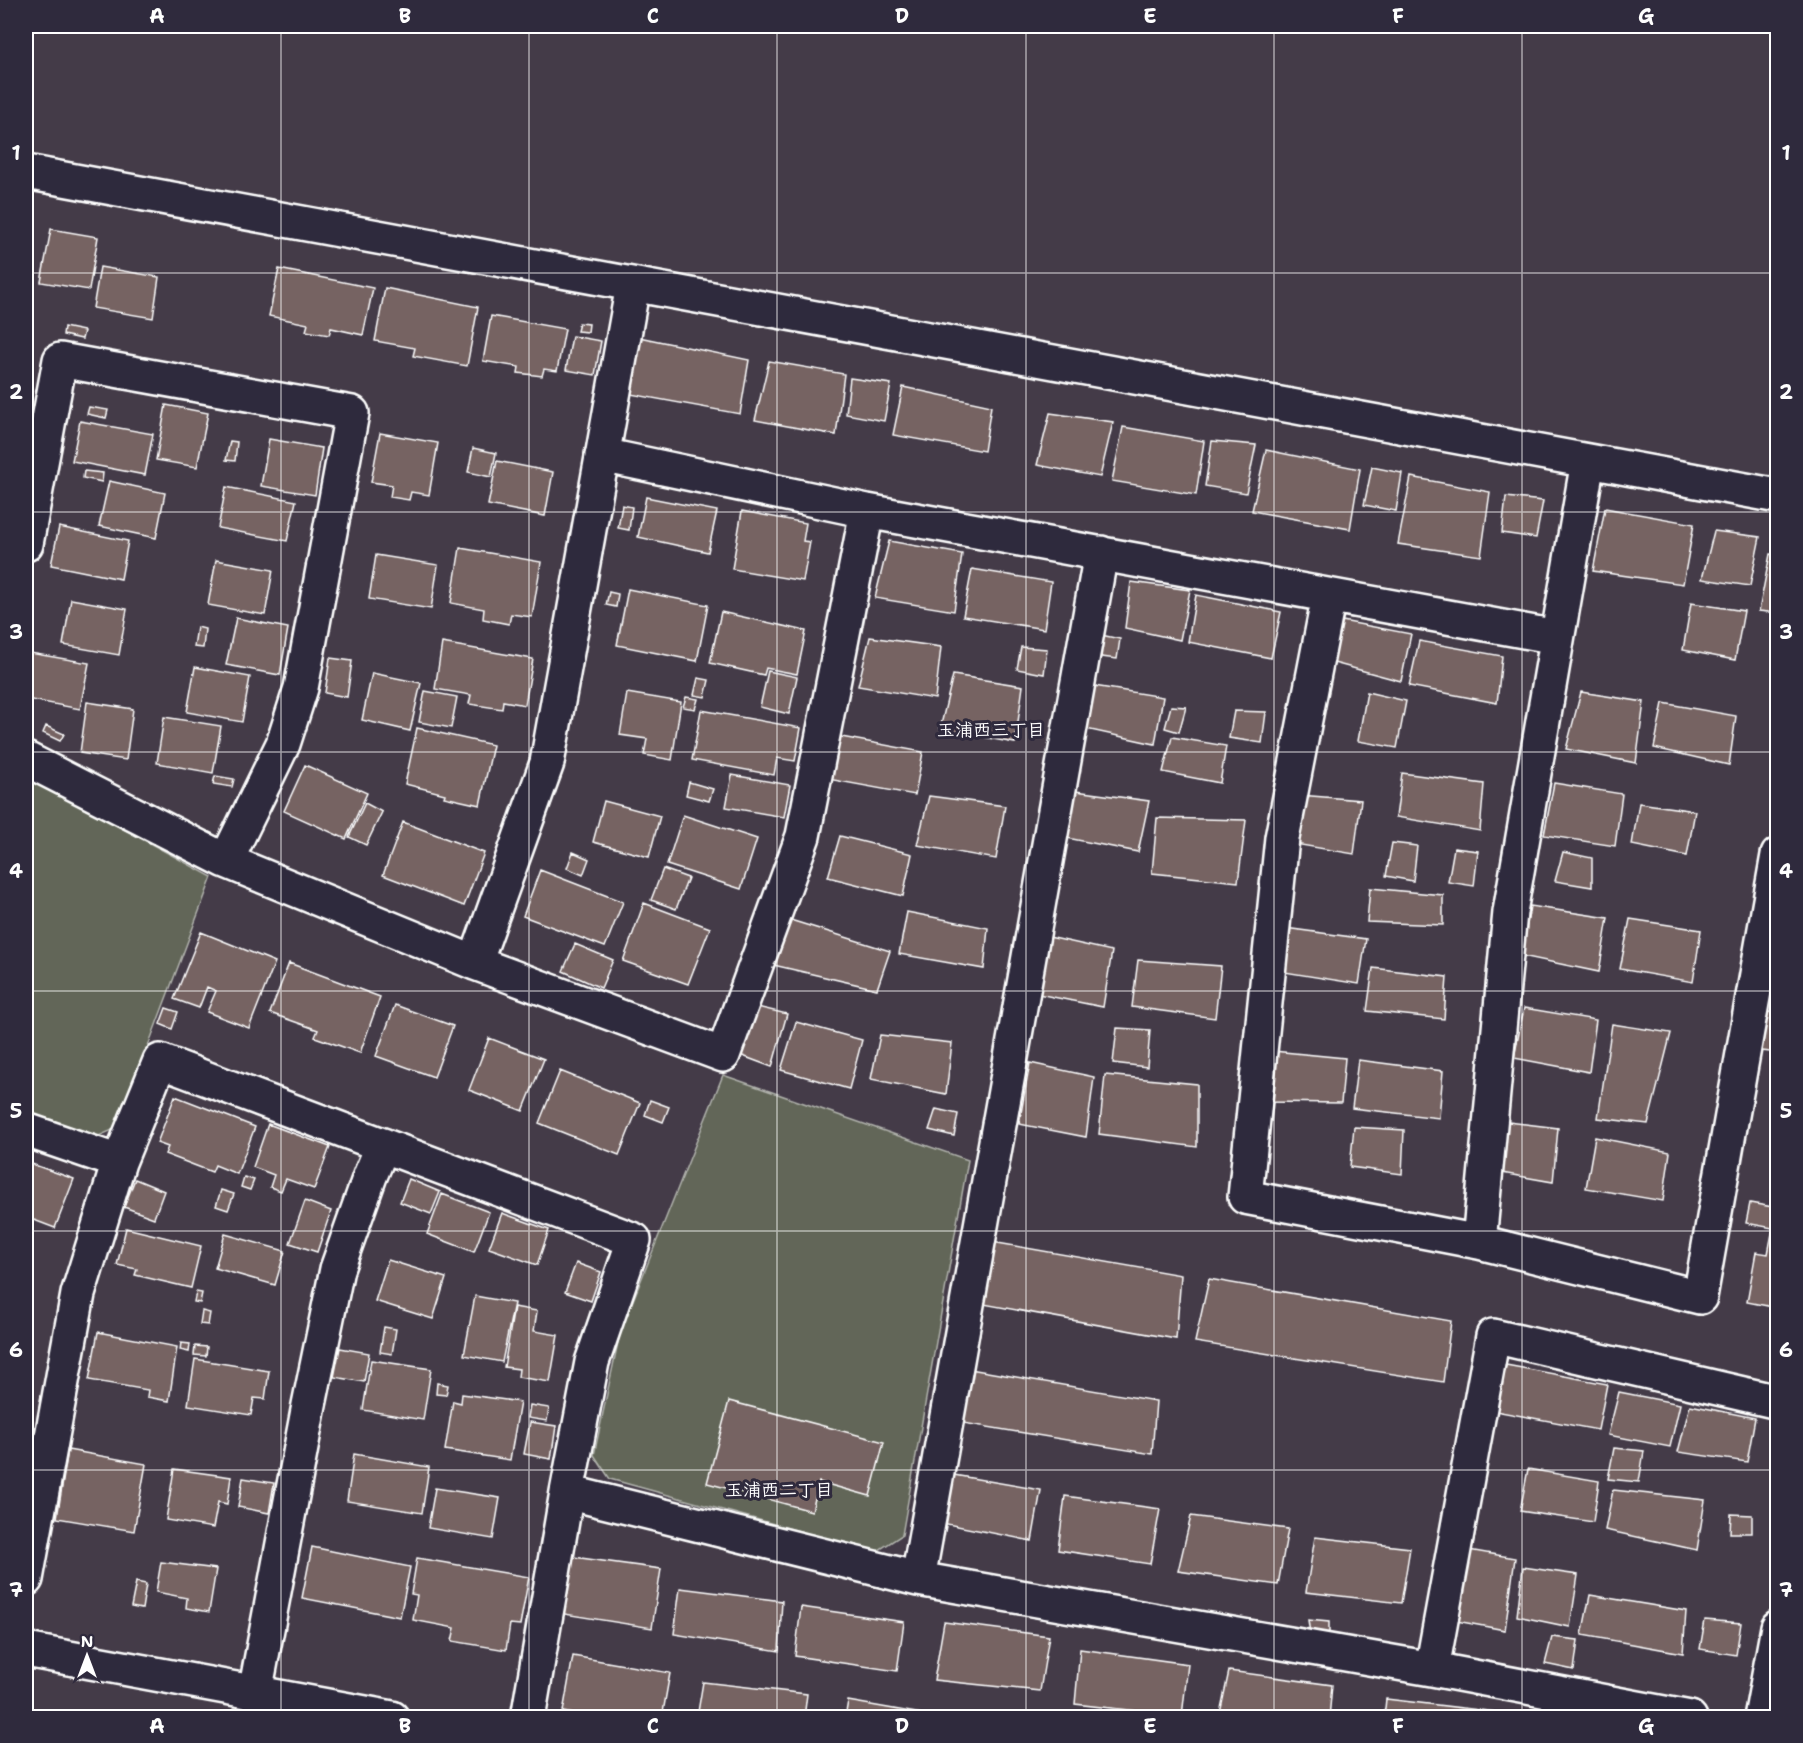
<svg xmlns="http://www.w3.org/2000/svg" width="1803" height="1743" viewBox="0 0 1803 1743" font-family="'Shantell Sans','Klee One',sans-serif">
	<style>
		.green { fill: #626658; stroke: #b0b2ac; stroke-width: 1.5 }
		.building { fill: #766362; stroke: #fff; stroke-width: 1.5 }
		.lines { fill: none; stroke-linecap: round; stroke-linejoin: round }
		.minor-casing { stroke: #fff; stroke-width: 38 }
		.minor { stroke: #2f2a3d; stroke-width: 33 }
		.grid { fill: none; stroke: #fff; stroke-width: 1.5; stroke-opacity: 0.55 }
		.labels { text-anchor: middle; stroke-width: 6; stroke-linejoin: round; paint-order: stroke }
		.neighbourhood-label { font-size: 18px; font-weight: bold; fill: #fff; stroke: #2f2a3d }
		.neatline { fill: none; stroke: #fff; stroke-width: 2 }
		.grid-label { font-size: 20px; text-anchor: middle; font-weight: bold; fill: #fff }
	</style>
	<rect width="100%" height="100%" fill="#443b48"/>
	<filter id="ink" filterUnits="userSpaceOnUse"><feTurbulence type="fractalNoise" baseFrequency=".0167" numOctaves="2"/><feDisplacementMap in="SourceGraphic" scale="12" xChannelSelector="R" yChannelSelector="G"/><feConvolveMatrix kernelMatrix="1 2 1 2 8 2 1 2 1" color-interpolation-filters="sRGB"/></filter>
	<g filter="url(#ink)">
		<!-- green -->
		<path class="green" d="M26,776L212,877L117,1128L92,1139L26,1114Z
			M723,1075L968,1160L902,1535L876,1552L610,1479L594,1455L620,1333Z"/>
		<!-- building -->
		<path class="building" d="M51,229L98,237L89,290L41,282Z
			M100,267L159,277L153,318L93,308Z
			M279,269L373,288L363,335L331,328L329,335L306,331L308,324L269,316Z
			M385,288L478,307L467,366L413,356L415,348L375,341Z
			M491,316L565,329L557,371L544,369L542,376L518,373L519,367L483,361Z
			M579,323L589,324L588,332L577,331Z
			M64,327L84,331L82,339L63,335Z
			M572,336L601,341L595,375L566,370Z
			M639,337L749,360L740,414L625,393Z
			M769,361L844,374L836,435L755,420Z
			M850,378L891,384L884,421L846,414Z
			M903,387L991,406L984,451L893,435Z
			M166,405L208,413L197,467L156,460Z
			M89,407L108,410L106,418L87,414Z
			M1050,413L1113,422L1100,477L1037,465Z
			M80,421L153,434L145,475L72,461Z
			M1123,427L1204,441L1196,495L1112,481Z
			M380,433L438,443L429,495L411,492L409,500L390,497L392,485L371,482Z
			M269,439L322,448L315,495L261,486Z
			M230,441L237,442L235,461L226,460Z
			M1212,441L1256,445L1246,493L1205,486Z
			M473,448L496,453L491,477L468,472Z
			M1266,450L1360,469L1350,529L1252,511Z
			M497,461L553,472L545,516L488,505Z
			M1372,467L1402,473L1396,511L1364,505Z
			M84,471L103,473L102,482L83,478Z
			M1411,477L1490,492L1481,556L1398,544Z
			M109,481L165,493L156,538L99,526Z
			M226,487L296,501L287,541L218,528Z
			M646,497L717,511L708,552L638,537Z
			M1506,497L1543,501L1536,538L1502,533Z
			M622,505L632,507L629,530L618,528Z
			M1605,508L1694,524L1683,584L1593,571Z
			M742,511L806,523L803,541L810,542L803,581L732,569Z
			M59,527L128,541L121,579L51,565Z
			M1714,531L1760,537L1750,586L1702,579Z
			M889,541L962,554L954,611L875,598Z
			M460,548L541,562L532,617L511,614L509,624L483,619L484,609L451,603Z
			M1770,554L1778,555V613L1759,611Z
			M376,555L438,565L431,609L369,599Z
			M216,560L273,570L265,615L208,605Z
			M972,569L1051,582L1044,629L963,616Z
			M1131,582L1190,590L1180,640L1125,628Z
			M628,589L708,605L697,661L617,645Z
			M609,592L618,594L616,607L606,605Z
			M1196,595L1281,612L1271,658L1188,642Z
			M71,599L127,609L119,655L63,645Z
			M1691,603L1744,611L1735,660L1683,650Z
			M721,612L806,631L797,674L766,668L764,675L710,663Z
			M236,618L288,628L280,675L226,665Z
			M1337,620L1411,634L1401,681L1330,662Z
			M197,627L205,629L203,648L194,647Z
			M1101,635L1120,639L1117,659L1094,656Z
			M870,637L941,647L935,699L858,686Z
			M1419,641L1502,656L1497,703L1409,686Z
			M442,643L533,659L525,705L503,701L502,709L469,704L471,695L435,689Z
			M1021,647L1047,649L1044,674L1017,669Z
			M30,653L89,663L80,709L26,699V676Z
			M330,658L352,661L347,697L325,693Z
			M195,667L250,677L242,722L187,712Z
			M768,671L797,677L789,714L760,707Z
			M372,673L421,683L410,731L362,720Z
			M953,675L1023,686L1015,743L940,729Z
			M698,678L709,680L705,697L694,695Z
			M1094,686L1163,697L1155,744L1086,729Z
			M425,691L457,697L451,728L419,722Z
			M1367,692L1406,701L1397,748L1358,741Z
			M1581,692L1644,702L1636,763L1566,749Z
			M627,693L681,702L672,760L644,755L647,739L620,735Z
			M686,697L698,699L695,709L683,707Z
			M87,702L133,709L126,760L80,753Z
			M1663,703L1736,716L1729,765L1654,748Z
			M1171,706L1186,707L1179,732L1165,728Z
			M701,710L801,728L795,761L777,758L774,775L692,760Z
			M1234,711L1266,712L1262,743L1229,738Z
			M164,717L221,726L213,773L157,763Z
			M46,726L64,734L60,741L43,733Z
			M417,728L493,745L480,805L444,797L445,794L405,784Z
			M836,736L923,752L915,795L828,779Z
			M1172,737L1226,746L1220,783L1163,772Z
			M305,765L367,793L346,839L284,811Z
			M1402,773L1484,784L1480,831L1396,817Z
			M732,775L790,785L784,817L726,807Z
			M215,776L234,779L232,787L213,784Z
			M689,782L713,789L709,801L686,795Z
			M1554,783L1622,794L1615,846L1544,835Z
			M1068,790L1149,801L1138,852L1062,837Z
			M1299,795L1361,800L1354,854L1289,843Z
			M929,796L1005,806L996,859L917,845Z
			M604,801L660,816L649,857L593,842Z
			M365,803L382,812L366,845L349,837Z
			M1639,803L1695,811L1687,856L1632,845Z
			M683,815L757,839L741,889L667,865Z
			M1157,818L1246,820L1238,882L1152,873Z
			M403,822L484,853L464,906L383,875Z
			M840,836L912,854L903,896L828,877Z
			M1392,843L1417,846L1413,881L1386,876Z
			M1454,848L1478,851L1474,886L1448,882Z
			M573,852L589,859L583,875L567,868Z
			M1563,852L1592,858V887L1555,881Z
			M663,869L688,878L676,909L651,900Z
			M540,870L623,902L605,947L523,916Z
			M1370,888L1443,895V925L1367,922Z
			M644,903L710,928L688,984L623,961Z
			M1530,906L1608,918L1599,972L1522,956Z
			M907,912L988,928L984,969L899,954Z
			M784,918L890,951L877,989L769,964Z
			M1630,919L1701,930L1693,982L1620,969Z
			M1285,928L1366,939L1359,984L1278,971Z
			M201,932L275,962L249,1028L207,1012L216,991L207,987L199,1008L174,999Z
			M1049,937L1112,951L1103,1007L1038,994Z
			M575,944L613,960L601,988L563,971Z
			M1138,960L1221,966L1215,1018L1132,1007Z
			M289,963L380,997L360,1053L315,1037L318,1030L270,1013Z
			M1373,968L1447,977L1444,1019L1367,1011Z
			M395,1005L453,1026L434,1077L376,1056Z
			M749,1005L787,1014L772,1067L732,1052Z
			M166,1008L178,1012L172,1029L160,1024Z
			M1524,1008L1596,1020L1589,1072L1514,1058Z
			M1758,1011L1778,1013V1053L1754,1050Z
			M796,1022L862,1040L849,1089L781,1070Z
			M1612,1024L1671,1033L1648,1124L1598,1118Z
			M1117,1028L1150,1030L1147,1067L1113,1063Z
			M880,1035L952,1043L946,1094L871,1079Z
			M489,1038L544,1059L523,1111L469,1090Z
			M1273,1051L1345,1058L1341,1103L1267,1102Z
			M1358,1060L1443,1071L1439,1118L1352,1108Z
			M1030,1063L1094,1077L1086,1137L1019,1124Z
			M560,1071L640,1103L619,1155L539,1123Z
			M1105,1075L1197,1084V1147L1099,1134Z
			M175,1096L255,1127L237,1174L215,1165L212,1172L165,1154L168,1147L157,1143Z
			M650,1100L669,1107L663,1122L645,1115Z
			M936,1109L958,1114L954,1136L929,1130Z
			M1500,1121L1558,1128L1553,1182L1496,1172Z
			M268,1124L330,1147L314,1189L286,1179L281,1191L270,1187L274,1175L253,1167Z
			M1354,1127L1404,1130L1402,1174L1350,1167Z
			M1595,1137L1670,1152L1663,1201L1586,1188Z
			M26,1162L74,1179L55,1228L26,1217Z
			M244,1177L254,1180L250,1190L241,1187Z
			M135,1179L164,1191L154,1218L124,1207Z
			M409,1179L440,1192L431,1214L400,1202Z
			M221,1190L234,1194L228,1210L216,1206Z
			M442,1194L489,1212L474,1252L427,1234Z
			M305,1201L331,1211L317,1252L290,1243Z
			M1750,1203L1778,1208V1308L1747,1302L1756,1252L1768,1254L1773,1228L1746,1223Z
			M502,1213L549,1230L537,1265L489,1248Z
			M126,1228L201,1246L191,1288L135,1275L137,1269L117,1265Z
			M225,1234L285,1251L275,1285L215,1268Z
			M986,1241L1181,1275L1176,1339L978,1303Z
			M388,1260L446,1278L433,1319L375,1301Z
			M576,1263L601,1272L591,1301L565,1292Z
			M1209,1279L1451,1321L1443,1382L1195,1342Z
			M196,1292L202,1293L200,1303L194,1302Z
			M475,1296L514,1303L502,1362L464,1355Z
			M514,1307L537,1311L534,1331L558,1335L550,1382L518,1377L519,1369L504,1367Z
			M202,1311L210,1313L208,1325L200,1324Z
			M384,1327L396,1329L392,1354L380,1352Z
			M98,1332L177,1347L169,1401L147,1397L148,1390L89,1380Z
			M181,1343L190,1344L189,1352L180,1350Z
			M195,1346L207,1347L206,1356L194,1355Z
			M340,1348L369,1353L364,1382L334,1377Z
			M195,1359L269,1371L265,1399L254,1398L251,1415L188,1405Z
			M371,1360L431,1369L423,1420L363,1410Z
			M1506,1365L1607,1384L1598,1430L1495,1411Z
			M964,1368L1156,1401L1152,1454L957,1422Z
			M437,1383L448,1385L446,1395L436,1394Z
			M1619,1392L1680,1404L1670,1447L1608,1435Z
			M462,1394L520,1402L510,1460L445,1450L453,1401L461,1403Z
			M729,1401L884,1442L870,1496L819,1482L812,1511L707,1483Z
			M530,1405L549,1408L547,1421L528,1418Z
			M1690,1405L1755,1418L1747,1462L1678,1452Z
			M530,1422L556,1426L551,1459L524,1454Z
			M1614,1448L1644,1451L1639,1482L1608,1479Z
			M68,1450L146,1464L134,1531L57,1518Z
			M354,1454L429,1467L422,1513L347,1501Z
			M174,1469L231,1477L227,1504L218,1502L213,1528L166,1520Z
			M1528,1469L1599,1481L1593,1522L1520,1511Z
			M948,1474L1041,1490L1032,1541L937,1522Z
			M243,1478L274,1483L269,1513L238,1507Z
			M435,1488L500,1498L493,1539L428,1528Z
			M1613,1490L1705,1500L1697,1550L1605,1530Z
			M1065,1496L1160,1509L1150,1564L1058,1550Z
			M1731,1514L1752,1515V1533H1730Z
			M1191,1516L1288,1529L1278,1585L1178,1571Z
			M1315,1537L1410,1548L1401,1603L1306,1592Z
			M312,1547L410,1567L400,1617L302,1598Z
			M1463,1549L1515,1558L1505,1630L1451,1620Z
			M566,1556L661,1569L652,1628L558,1613Z
			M417,1558L529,1577L520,1625L510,1624L506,1650L452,1641L455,1628L413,1620L417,1595L411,1594Z
			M161,1562L216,1569L209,1612L186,1608L187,1598L156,1592Z
			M1523,1567L1578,1575L1570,1627L1517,1616Z
			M136,1582L146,1584L142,1609L131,1607Z
			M680,1588L782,1601L779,1651L674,1634Z
			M1590,1595L1686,1611L1683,1653L1582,1635Z
			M801,1607L904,1622L897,1671L795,1656Z
			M1308,1620L1329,1622V1635L1310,1633Z
			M1705,1620L1741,1623L1736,1655L1700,1649Z
			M944,1622L1049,1636L1040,1691L934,1680Z
			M1552,1637L1578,1640L1574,1670L1545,1664Z
			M1080,1649L1188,1664L1182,1716L1075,1704Z
			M573,1656L670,1673L662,1718H596L563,1712Z
			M1229,1671L1332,1685L1329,1718H1219Z
			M703,1682L807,1694L804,1718H697Z
			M1386,1699L1496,1712L1495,1718H1384Z
			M848,1701L945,1718H845Z"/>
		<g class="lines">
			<defs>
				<path id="minor" d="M26,172L1778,496
					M602,455L867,511L1557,637
					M26,544L60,360L352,413L301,688L283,744L226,861
					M1329,596L1282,838L1245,1197L1479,1242L1700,1297L1778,855
					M26,759L226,861L475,963L723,1055L803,836L867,511
					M475,963L547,763L633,285
					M26,1130L119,1162L160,1061L634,1240L592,1362L567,1492L528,1718
					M1479,1242L1510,912L1588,461
					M567,1492L918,1579L1432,1669L1690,1718
					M26,1579L78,1294L119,1162
					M918,1579L1101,553
					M26,1650L392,1718
					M1432,1669L1493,1336L1778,1402
					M255,1693L309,1405L337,1269L370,1176L383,1145
					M1761,1718L1778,1627"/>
			</defs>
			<!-- minor casing -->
			<use href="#minor" class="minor-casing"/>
			<!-- minor -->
			<use href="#minor" class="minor"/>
		</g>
	</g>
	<!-- grid -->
	<path class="grid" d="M281,26V1718M529,26V1718M777,26V1718M1026,26V1718M1274,26V1718M1522,26V1718M26,273H1778M26,512H1778M26,752H1778M26,991H1778M26,1231H1778M26,1470H1778"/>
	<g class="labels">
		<!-- neighbourhood labels -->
		<g class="neighbourhood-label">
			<text x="991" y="736">玉浦西三丁目</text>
			<text x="779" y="1496">玉浦西二丁目</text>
		</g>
	</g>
	<!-- margin -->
	<rect width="1803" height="1743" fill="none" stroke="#2f2a3d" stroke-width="66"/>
	<!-- north arrow -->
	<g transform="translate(87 1656)" stroke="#2f2a3d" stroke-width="4.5" paint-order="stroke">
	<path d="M0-4.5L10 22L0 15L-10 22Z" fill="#ffffff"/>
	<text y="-9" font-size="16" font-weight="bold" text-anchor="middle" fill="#ffffff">N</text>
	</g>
	<rect x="33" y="33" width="1737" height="1677" class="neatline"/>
	<g class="grid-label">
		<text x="157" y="23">A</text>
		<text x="405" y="23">B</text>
		<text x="653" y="23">C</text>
		<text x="902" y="23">D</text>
		<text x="1150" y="23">E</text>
		<text x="1398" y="23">F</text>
		<text x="1646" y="23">G</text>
		<text x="16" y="160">1</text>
		<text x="1786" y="160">1</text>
		<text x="16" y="399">2</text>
		<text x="1786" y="399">2</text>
		<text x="16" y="639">3</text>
		<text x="1786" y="639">3</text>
		<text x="16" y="878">4</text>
		<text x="1786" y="878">4</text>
		<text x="16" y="1118">5</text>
		<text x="1786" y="1118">5</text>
		<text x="16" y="1357">6</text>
		<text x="1786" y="1357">6</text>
		<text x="16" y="1597">7</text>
		<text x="1786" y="1597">7</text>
		<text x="157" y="1733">A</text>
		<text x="405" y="1733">B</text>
		<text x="653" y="1733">C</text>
		<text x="902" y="1733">D</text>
		<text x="1150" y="1733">E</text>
		<text x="1398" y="1733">F</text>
		<text x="1646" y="1733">G</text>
	</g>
</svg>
